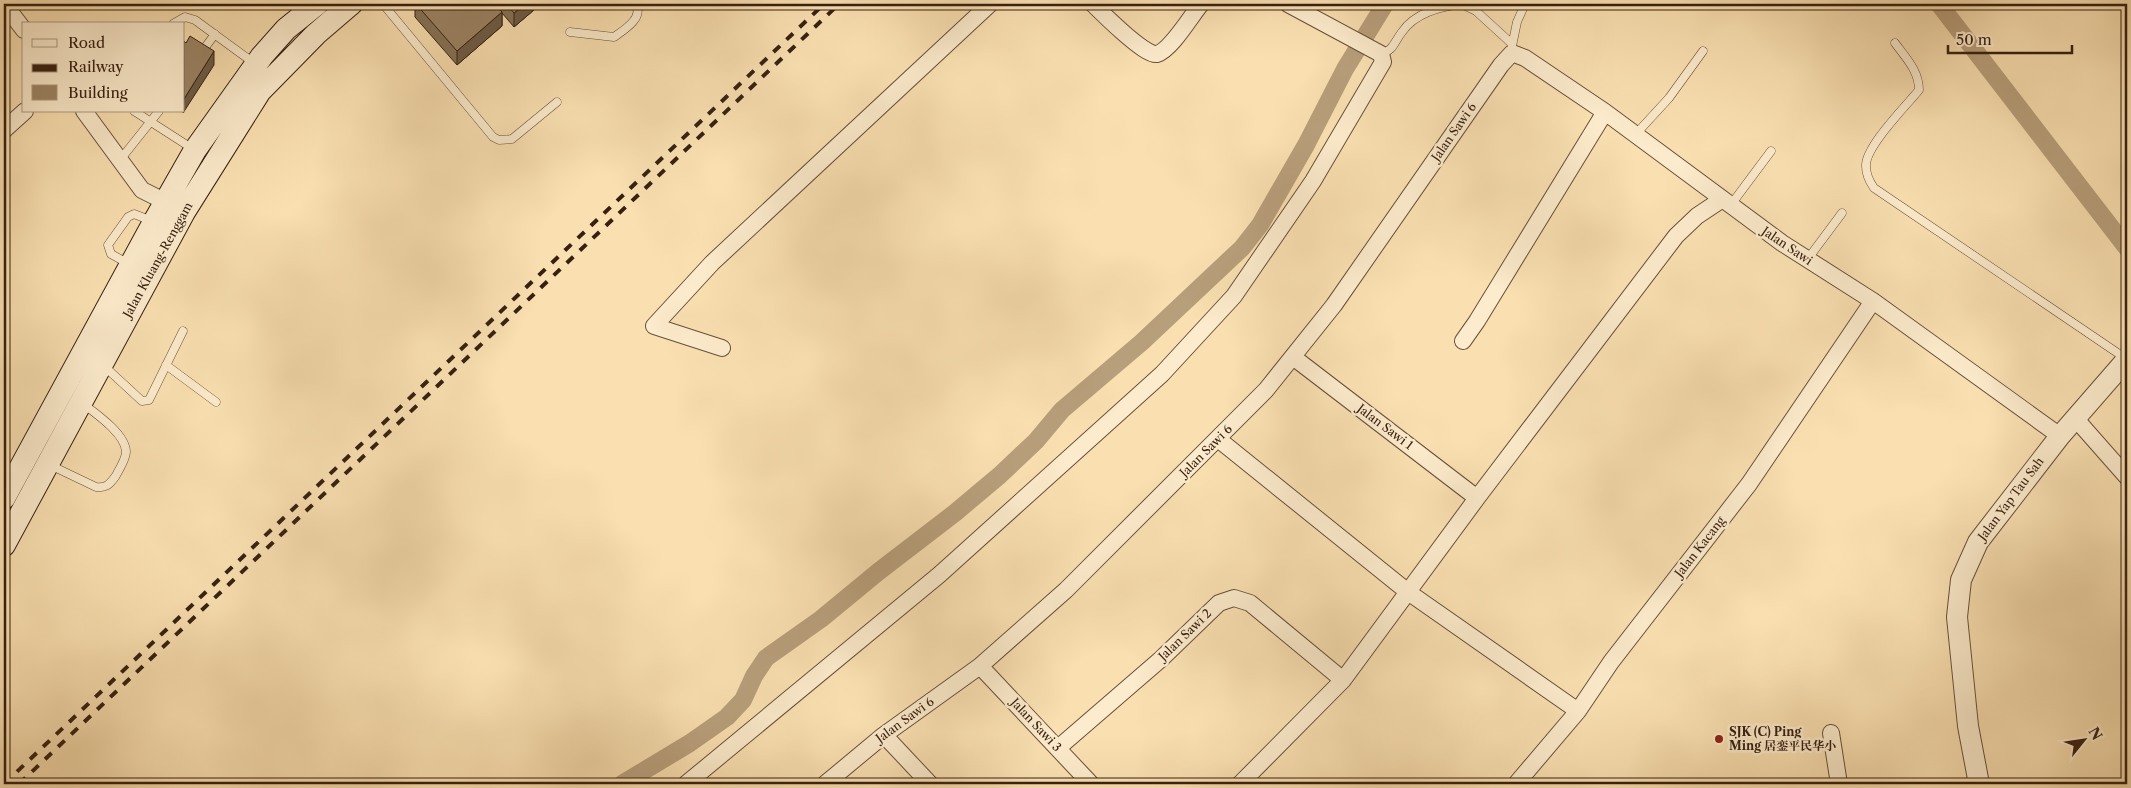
<svg xmlns="http://www.w3.org/2000/svg" width="2131" height="788" viewBox="0 0 2131 788" font-family="'Libre Caslon Text','Noto Serif SC',serif">
	<style>
		.lines { fill: none; stroke-linecap: round; stroke-linejoin: round }
		.canal { stroke: #b89f7b; stroke-width: 18 }
		.service-casing { stroke: #68503a; stroke-width: 9 }
		.minor-casing { stroke: #68503a; stroke-width: 18 }
		.tertiary-casing { stroke: #68503a; stroke-width: 22 }
		.secondary-casing { stroke: #372012; stroke-width: 24 }
		.service { stroke: #fcebcc; stroke-width: 8 }
		.minor { stroke: #fcebcc; stroke-width: 16 }
		.tertiary { stroke: #fcebcc; stroke-width: 20 }
		.secondary { stroke: #fcebcc; stroke-width: 22 }
		.rail { stroke: #372012; stroke-width: 4; stroke-dasharray: 9 9; stroke-linecap: butt }
		.wall { fill: #867257; stroke: #372012 }
		.shaded-wall { fill: #6d5c47; stroke: #372012 }
		.building { fill: #9c8465; stroke: #372012 }
		.poi-dot { fill: #8f2418; stroke: #fcebcc; stroke-width: 2 }
		.labels { text-anchor: middle; stroke-width: 5; stroke-linejoin: round; paint-order: stroke }
		.street-label { font-size: 12px; fill: #372012; stroke: #fcebcc }
		.poi-label { font-size: 12px; font-weight: bold; fill: #372012; stroke: #fcebcc; text-anchor: start }
	</style>
	<rect width="100%" height="100%" fill="#fae0b1"/>
	<filter id="stains"><feTurbulence type="fractalNoise" baseFrequency=".004" numOctaves="4"/><feColorMatrix values="0 0 0 0 .2 0 0 0 0 .09 0 0 0 0 .02 0 0 0 .5 -.17"/></filter>
	<radialGradient id="worn" r=".72"><stop offset=".6" stop-color="#630" stop-opacity="0"/><stop offset="1" stop-color="#630" stop-opacity=".3"/></radialGradient>
	<g class="lines">
		<!-- canal -->
		<path class="canal" d="M1939,4L2127,248
			M622,784L690,743L727,717L743,700L754,676L766,658L821,619L878,572L956,512L1000,475L1036,441L1062,410L1142,342L1242,248L1260,225L1306,145L1345,69L1385,4"/>
		<defs>
			<path id="service" d="M383,4L493,137L499,140L512,139L557,102
				M1461,4L1476,11L1511,43
				M173,24L185,17L195,20L254,63
				M570,32L614,37C624,30 645,17 635,4
				M1895,43C1906,58 1919,71 1919,90C1906,106 1865,147 1866,166C1866,175 1869,181 1874,188L2125,358
				M1512,46L1517,22L1525,4
				M201,53L215,34
				M1381,54C1394,50 1394,42 1402,32C1415,13 1439,7 1461,4
				M134,111L193,149
				M1635,135L1669,98L1703,51
				M120,160L159,111
				M1730,206L1771,151
				M1807,260L1842,213
				M129,264L111,254L108,245L128,217L134,214L152,221
				M166,365L216,402
				M104,366L142,401L149,400L183,331
				M50,465L96,487C106,488 109,485 115,477C119,470 126,459 126,452C126,434 95,413 82,403"/>
			<path id="minor" d="M4,4L24,30
				M1093,4C1102,13 1146,57 1157,54C1171,50 1191,16 1201,4
				M84,111L142,190L176,207
				M4,130L25,111
				M1463,341L1477,321L1605,112
				M722,348L654,326L712,263L990,4
				M1293,357L1477,498
				M2075,418L2127,477
				M1218,439L1408,592L1578,711
				M980,666L1091,784
				M1831,733L1839,784
				M884,735L930,784
				M1058,748L1161,659L1219,603L1234,598L1250,603L1343,680
				M686,784L939,575L1162,374L1234,296L1313,181L1383,62L1381,54L1288,4
				M825,784L884,735L980,666L1066,590L1266,390L1334,305L1501,65L1512,53L1525,58L1605,112L1782,243L1873,301L2060,436
				M1240,784L1343,680L1477,498L1676,236L1697,216L1721,200
				M1516,784L1578,711L1611,662L1749,484L1873,301"/>
			<path id="tertiary" d="M1979,784L1968,726L1957,617L1961,580L1978,542L2060,436L2127,359"/>
			<path id="secondary" d="M4,498L154,222L195,150L262,56L286,29L317,4
				M4,545L184,212L260,91L316,34L351,4"/>
		</defs>
		<!-- service casing -->
		<use href="#service" class="service-casing"/>
		<!-- minor casing -->
		<use href="#minor" class="minor-casing"/>
		<!-- tertiary casing -->
		<use href="#tertiary" class="tertiary-casing"/>
		<!-- secondary casing -->
		<use href="#secondary" class="secondary-casing"/>
		<!-- service -->
		<use href="#service" class="service"/>
		<!-- minor -->
		<use href="#minor" class="minor"/>
		<!-- tertiary -->
		<use href="#tertiary" class="tertiary"/>
		<!-- secondary -->
		<use href="#secondary" class="secondary"/>
		<!-- rail -->
		<path class="rail" d="M4,784L824,4
			M19,784L839,4"/>
	</g>
	<!-- wall -->
	<path class="wall" d="M415,4H541L514,27L502,13V26L457,65L415,17Z"/>
	<!-- shaded-wall -->
	<path class="shaded-wall" d="M525,4H541L514,27V13Z
		M502,12V26L457,65V51Z
		M214,51V65L183,113L184,99Z"/>
	<!-- building -->
	<path class="building" d="M416,4H495L502,12L457,51Z
		M506,4H525L514,13Z
		M190,36L214,51L184,99V41L186,43Z"/>
	<!-- markers -->
	<circle class="poi-dot" cx="1719" cy="739" r="5"/>
	<g class="labels">
		<!-- street labels -->
		<g class="street-label">
			<text transform="translate(1454 132) rotate(-55)" y="4">Jalan Sawi 6</text>
			<text transform="translate(1787 246) rotate(34)" y="4">Jalan Sawi</text>
			<text transform="translate(158 260) rotate(-61)" y="4">Jalan Kluang-Renggam</text>
			<text transform="translate(1385 427) rotate(37)" y="4">Jalan Sawi 1</text>
			<text transform="translate(1206 451) rotate(-45)" y="4">Jalan Sawi 6</text>
			<text transform="translate(2011 499) rotate(-53)" y="4">Jalan Yap Tau Sah</text>
			<text transform="translate(1700 547) rotate(-52)" y="4">Jalan Kacang</text>
			<text transform="translate(1185 635) rotate(-44)" y="4">Jalan Sawi 2</text>
			<text transform="translate(905 720) rotate(-36)" y="4">Jalan Sawi 6</text>
			<text transform="translate(1036 725) rotate(47)" y="4">Jalan Sawi 3</text>
		</g>
		<!-- poi labels -->
		<g class="poi-label">
			<text x="1729" y="736">SJK (C) Ping<tspan x="1729" dy="14">Ming 居銮平民华小</tspan></text>
		</g>
	</g>
	<!-- margin -->
	<rect width="2131" height="788" fill="none" stroke="#fae0b1" stroke-width="20"/>
	<rect x="5" y="5" width="2121" height="778" fill="none" stroke="#372012" stroke-width="2.5"/>
	<rect x="10" y="10" width="2111" height="768" fill="none" stroke="#372012"/>
	<!-- legend -->
	<rect x="22" y="22" width="162" height="90" fill="#fcebcc" stroke="#ad9a82"/>
	<rect x="32" y="39" width="25" height="8" fill="#fcebcc" stroke="#ad9a82"/>
	<text x="68" y="48" font-size="15" fill="#372012">Road</text>
	<rect x="32" y="64" width="25" height="8" fill="#372012" stroke="#ad9a82"/>
	<text x="68" y="72" font-size="15" fill="#372012">Railway</text>
	<rect x="32" y="85" width="25" height="15" fill="#9c8465" stroke="#ad9a82"/>
	<text x="68" y="98" font-size="15" fill="#372012">Building</text>
	<!-- north arrow -->
	<g transform="translate(2084 740) rotate(60)" stroke="#fcebcc" stroke-width="4" paint-order="stroke">
	<path d="M0-4L9 19L0 12L-9 19Z" fill="#372012"/>
	<text y="-8" font-size="14" font-weight="bold" text-anchor="middle" fill="#372012">N</text>
	</g>
	<!-- scale -->
	<path d="M1948 45v8h124v-8" fill="none" stroke="#372012" stroke-width="2.5"/>
	<text x="1956" y="45" font-size="15" fill="#372012" stroke="#fcebcc" stroke-width="4" paint-order="stroke">50 m</text>
	<rect width="100%" height="100%" filter="url(#stains)"/>
	<rect width="100%" height="100%" fill="url(#worn)"/>
</svg>
